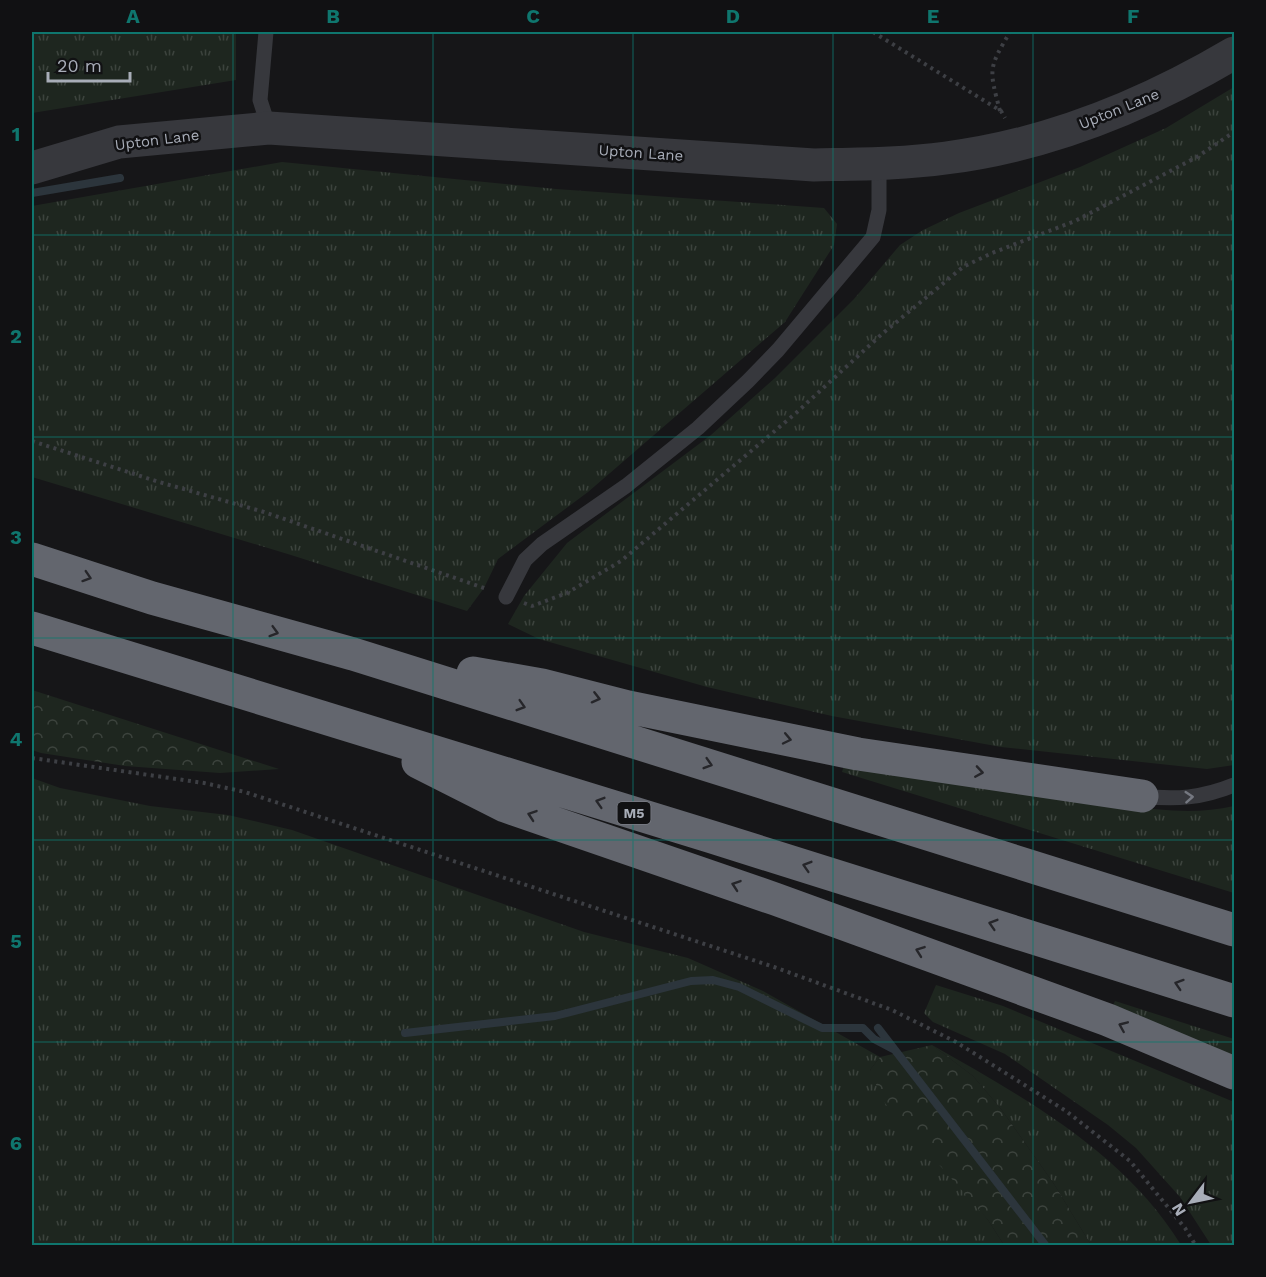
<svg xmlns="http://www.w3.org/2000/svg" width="1266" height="1277" viewBox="0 0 1266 1277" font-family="'Work Sans',sans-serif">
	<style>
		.grass { fill: url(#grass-tufts) }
		.forest { fill: url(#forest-crowns) }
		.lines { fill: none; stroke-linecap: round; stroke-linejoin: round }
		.stream { stroke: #2c353c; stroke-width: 8 }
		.path { stroke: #3d3f44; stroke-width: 4; stroke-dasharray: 3 4.5; stroke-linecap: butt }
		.service { stroke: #37383d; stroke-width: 15 }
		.tertiary { stroke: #37383d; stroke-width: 33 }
		.motorway { stroke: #63666e; stroke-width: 33 }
		.oneway { stroke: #26262a }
		.oneway2 { stroke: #757881 }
		.grid { fill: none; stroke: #0f766e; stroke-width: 1.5; stroke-opacity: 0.55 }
		.labels { text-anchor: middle; stroke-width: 5; stroke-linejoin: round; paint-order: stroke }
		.shield { fill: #111113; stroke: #7b7e86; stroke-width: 1.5 }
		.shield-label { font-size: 14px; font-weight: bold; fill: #a8adb8 }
		.street-label { font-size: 15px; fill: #a8adb8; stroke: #111113 }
		.neatline { fill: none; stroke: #0f766e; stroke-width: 2 }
		.grid-label { font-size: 20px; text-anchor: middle; font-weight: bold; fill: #0f766e }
	</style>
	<defs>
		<pattern id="grass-tufts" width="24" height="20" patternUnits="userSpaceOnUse" patternTransform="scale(1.5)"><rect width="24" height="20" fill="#1e261f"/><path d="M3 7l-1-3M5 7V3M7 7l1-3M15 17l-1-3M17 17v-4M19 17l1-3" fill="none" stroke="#3c433d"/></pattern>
		<pattern id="forest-crowns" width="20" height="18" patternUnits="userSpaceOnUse" patternTransform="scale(1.5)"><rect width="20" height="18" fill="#1e261f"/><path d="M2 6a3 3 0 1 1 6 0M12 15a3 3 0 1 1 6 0" fill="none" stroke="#3c433d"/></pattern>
	</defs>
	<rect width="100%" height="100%" fill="#161618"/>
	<!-- grass -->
	<path class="grass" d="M32,32H232L236,34V80L32,113Z
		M1234,87V765L1207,769L1001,747L832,716L707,687L539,639L508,624L524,596L567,543L711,435L775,378L854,299L900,245L923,230L959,213L1080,167L1166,128Z
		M282,162L556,189L824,208L837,224L834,245L785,322L588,492L498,559L484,588L467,611L291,555L32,477V206Z
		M845,762C917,773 990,784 1062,795C1117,803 1179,819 1234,806V893L842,772Z
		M32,778L60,788L150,806L228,815L292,830L584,932L688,958L763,991L880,1057L870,1070L988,1220L1004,1245L32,1246Z
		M936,985L1003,1006L1234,1102V1245H1211L1180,1197L1136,1148L1108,1125L1005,1054L933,1022L924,1013Z
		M1115,1001L1234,1039V1062L1110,1012Z
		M932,1045C1025,1098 1124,1152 1181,1245H1091L1054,1184L1001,1109L973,1076Z"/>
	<!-- forest -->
	<path class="forest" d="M32,690L279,769L220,773L125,766L41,753L32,750Z
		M932,1045L973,1076L1001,1109L1054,1184L1091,1245H1004L988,1220L883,1101L870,1070L880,1057Z"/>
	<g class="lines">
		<!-- stream -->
		<path class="stream" d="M32,193L120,178
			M878,1028L1046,1246
			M405,1033L555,1016L691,981L713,980L739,987L822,1028H863L874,1039L893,1049"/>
		<!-- path -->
		<path class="path" d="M873,32L1001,111L1005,118
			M1000,111C989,69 988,69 1010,32
			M32,441L159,482L264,512L487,589
			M524,603L532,606L567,593L621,561L796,413L882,334L963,267L992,253L1075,221L1197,157L1234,132
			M32,758L204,783L245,792L774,967L892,1010L956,1042L1066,1111L1130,1161L1185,1228L1196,1246"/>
		<!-- service -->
		<path class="service" d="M266,32L260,100L269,128
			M506,597L525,560L542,544L626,486L698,428L748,381L778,350L873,237L879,210V164
			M1142,796C1176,800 1202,798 1234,785"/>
		<!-- tertiary -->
		<path class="tertiary" d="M32,168L119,142L269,128L814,165C858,164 902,164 946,158C1048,145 1146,105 1234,53"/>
		<!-- motorway -->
		<path class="motorway" d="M32,559L152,598L353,654L1234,930
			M32,628L712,837L1234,1001
			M473,673L542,685L628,707L858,754L1142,796
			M418,762L505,806L775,899L1108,1020L1234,1073"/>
	</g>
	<!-- one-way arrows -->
	<defs><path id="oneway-chevron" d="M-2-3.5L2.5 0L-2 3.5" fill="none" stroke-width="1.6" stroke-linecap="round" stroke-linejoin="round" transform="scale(1.5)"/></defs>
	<g class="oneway">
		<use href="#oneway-chevron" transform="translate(87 577) rotate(18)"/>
		<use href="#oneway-chevron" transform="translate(274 632) rotate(16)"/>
		<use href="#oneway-chevron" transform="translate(596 698) rotate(14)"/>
		<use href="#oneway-chevron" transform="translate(521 706) rotate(17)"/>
		<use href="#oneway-chevron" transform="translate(787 739) rotate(12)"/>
		<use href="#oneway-chevron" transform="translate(708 764) rotate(17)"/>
		<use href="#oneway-chevron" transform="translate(979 772) rotate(9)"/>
		<use href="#oneway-chevron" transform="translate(600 802) rotate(-163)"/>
		<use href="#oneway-chevron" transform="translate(532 815) rotate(-161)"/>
		<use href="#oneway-chevron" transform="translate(807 866) rotate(-163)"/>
		<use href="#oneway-chevron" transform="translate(736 885) rotate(-161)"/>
		<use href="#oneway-chevron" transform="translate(993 924) rotate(-163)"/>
		<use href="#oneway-chevron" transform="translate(920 951) rotate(-160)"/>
		<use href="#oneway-chevron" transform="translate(1179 984) rotate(-162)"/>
		<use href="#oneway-chevron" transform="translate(1123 1026) rotate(-157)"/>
	</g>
	<use class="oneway2" href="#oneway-chevron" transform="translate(1189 797) rotate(-4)"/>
	<!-- grid -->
	<path class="grid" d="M233,32V1246M433,32V1246M633,32V1246M833,32V1246M1033,32V1246M32,235H1234M32,437H1234M32,638H1234M32,840H1234M32,1042H1234"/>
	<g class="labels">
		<!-- shield labels -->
		<rect class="shield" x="617.5" y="802" width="33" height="22" rx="4.5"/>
		<g class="shield-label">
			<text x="634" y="818">M5</text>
		</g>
		<!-- street labels -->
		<g class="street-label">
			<text transform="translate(1119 109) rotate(-22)" y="5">Upton Lane</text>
			<text transform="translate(157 140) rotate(-7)" y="5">Upton Lane</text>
			<text transform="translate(641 153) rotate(4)" y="5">Upton Lane</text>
		</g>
	</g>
	<!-- border -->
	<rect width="1266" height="1277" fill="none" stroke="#111113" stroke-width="66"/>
	<!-- north arrow -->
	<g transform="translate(1191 1202) rotate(238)" stroke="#111113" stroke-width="4.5" paint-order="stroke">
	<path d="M0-4.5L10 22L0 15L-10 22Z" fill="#a8adb8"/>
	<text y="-9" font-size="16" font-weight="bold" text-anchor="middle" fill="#a8adb8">N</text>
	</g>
	<!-- scale -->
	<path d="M48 72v9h82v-9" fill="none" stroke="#a8adb8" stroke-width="3"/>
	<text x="57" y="72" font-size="18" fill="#a8adb8" stroke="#111113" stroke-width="4.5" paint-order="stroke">20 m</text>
	<rect x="33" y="33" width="1200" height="1211" class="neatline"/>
	<g class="grid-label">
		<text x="133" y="23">A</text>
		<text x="333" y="23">B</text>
		<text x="533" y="23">C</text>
		<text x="733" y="23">D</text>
		<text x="933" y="23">E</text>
		<text x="1133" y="23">F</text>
		<text x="16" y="141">1</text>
		<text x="16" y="343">2</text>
		<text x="16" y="544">3</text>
		<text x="16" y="746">4</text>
		<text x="16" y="948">5</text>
		<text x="16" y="1150">6</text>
	</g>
</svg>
